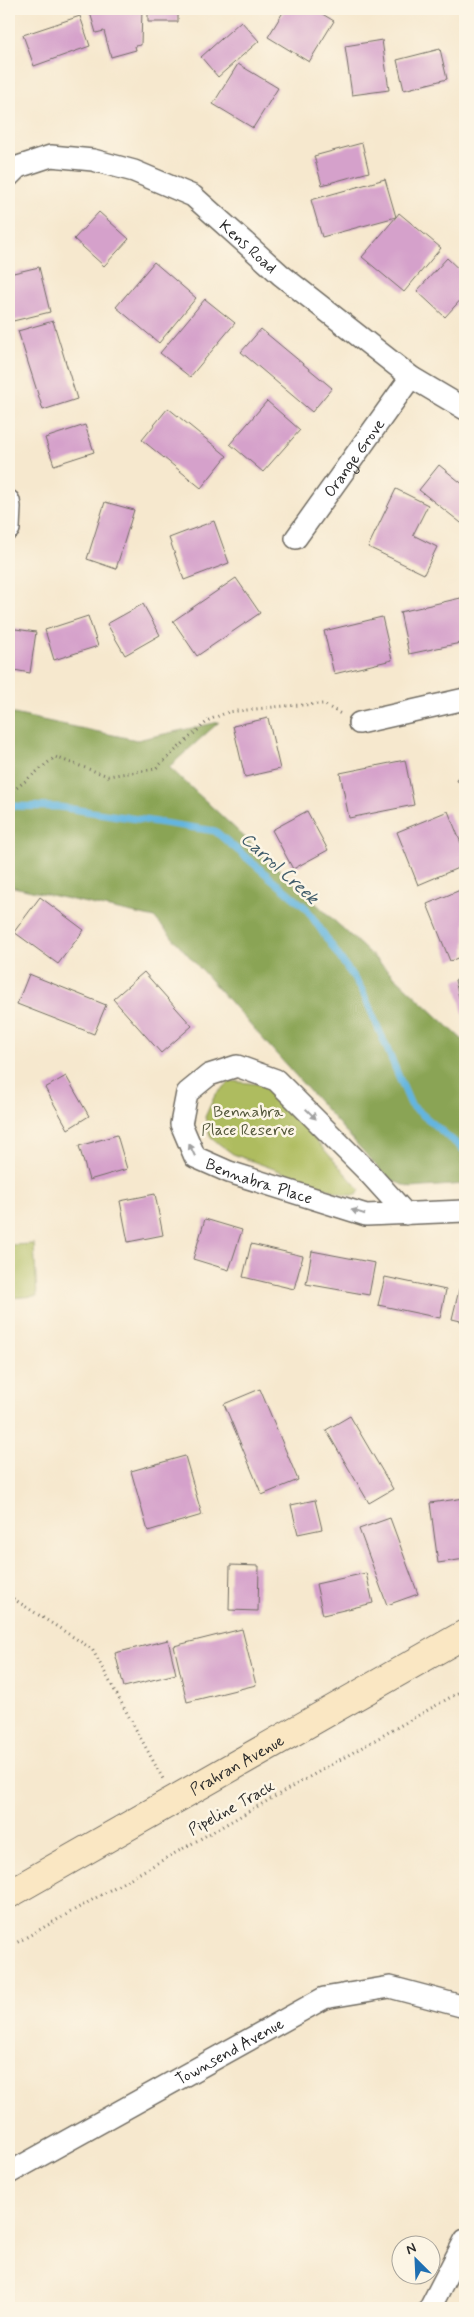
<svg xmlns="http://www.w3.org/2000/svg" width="474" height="2317" viewBox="0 0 474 2317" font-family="Mynerve,sans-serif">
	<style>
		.green { fill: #aebc5e; stroke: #6c7444 }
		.forest { fill: #8aa455; stroke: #5a6840 }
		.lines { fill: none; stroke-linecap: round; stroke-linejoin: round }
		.stream { stroke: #64b5df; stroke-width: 7 }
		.building { fill: #d5a1cb }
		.street-casing { stroke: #726d64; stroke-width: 24 }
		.secondary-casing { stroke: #726d64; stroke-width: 30 }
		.path { stroke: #726d64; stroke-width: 3; stroke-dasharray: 1 4; stroke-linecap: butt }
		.street { stroke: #fff; stroke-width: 21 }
		.secondary { stroke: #fae7c3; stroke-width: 28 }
		.oneway { fill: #a0a0a0 }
		.labels { text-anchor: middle; stroke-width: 5; stroke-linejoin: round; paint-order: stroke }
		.street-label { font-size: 16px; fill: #2b2b2b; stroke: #fcf5e5 }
		.park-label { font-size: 16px; fill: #52563a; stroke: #fcf5e5 }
		.water-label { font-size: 18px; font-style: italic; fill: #3f5b6a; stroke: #fcf5e5 }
	</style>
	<rect width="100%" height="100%" fill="#fcf5e5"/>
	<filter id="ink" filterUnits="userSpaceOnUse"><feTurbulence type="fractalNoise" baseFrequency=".02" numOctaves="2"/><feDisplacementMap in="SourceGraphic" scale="10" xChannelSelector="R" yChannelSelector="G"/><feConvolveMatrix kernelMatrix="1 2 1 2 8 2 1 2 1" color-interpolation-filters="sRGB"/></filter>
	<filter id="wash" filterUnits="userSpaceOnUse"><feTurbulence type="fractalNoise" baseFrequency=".0096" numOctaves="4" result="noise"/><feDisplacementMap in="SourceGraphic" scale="20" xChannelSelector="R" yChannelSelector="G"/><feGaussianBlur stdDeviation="1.12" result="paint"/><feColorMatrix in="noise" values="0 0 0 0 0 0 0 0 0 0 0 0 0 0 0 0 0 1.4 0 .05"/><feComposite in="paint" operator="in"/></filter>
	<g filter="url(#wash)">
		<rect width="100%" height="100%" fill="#f6e8ce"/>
		<!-- green -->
		<path class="green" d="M231,1081L267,1085L360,1190L357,1195H345L233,1154L211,1138L205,1117L215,1095Z
			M34,1244L37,1296L9,1298V1245Z"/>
		<!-- forest -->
		<path class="forest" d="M9,713L137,740L219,722L169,767L465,1042V1184L411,1188L388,1179L155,918L9,886Z"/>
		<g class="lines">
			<!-- stream -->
			<path class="stream" d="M9,806L59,807L215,831L306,908L362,990L411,1105L465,1151"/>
		</g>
		<g id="blocks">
			<!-- building -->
			<path class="building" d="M89,9H142L141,45L135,46L136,50L111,57L104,31L96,33Z
				M148,9H178V22H148Z
				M285,9H314L334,21L309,62L268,37Z
				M80,16L90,46L34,66L23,35Z
				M241,21L259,41L218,77L201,57Z
				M382,40L389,90L352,95L345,46Z
				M440,49L447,79L404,90L397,60Z
				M238,64L278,88L253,128L213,104Z
				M362,143L369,172L322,185L314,156Z
				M385,179L396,217L399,213L441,248L404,292L362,257L396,217L322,237L311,200Z
				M99,212L129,239L104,266L74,239Z
				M447,258L465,275V295L445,317L417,291Z
				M154,262L196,298L159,343L116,307Z
				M39,267L50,312L9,322V274Z
				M205,299L235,323L190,377L160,353Z
				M53,321L77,399L43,410L18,331Z
				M261,329L332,388L312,412L241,352Z
				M267,401L300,430L263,472L230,444Z
				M168,408L227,456L201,488L142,440Z
				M85,425L94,452L54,465L45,438Z
				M439,465L465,486V526L419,490Z
				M396,489L428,505L413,535L437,547L424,574L368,547Z
				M105,502L134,510L116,569L87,559Z
				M214,521L229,563L184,580L169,538Z
				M236,578L260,613L197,656L173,621Z
				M465,597V642L409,654L400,612Z
				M143,604L160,635L125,655L107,624Z
				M88,616L98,646L54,660L45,630Z
				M382,617L392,660L334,674L324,631Z
				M9,628L36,632L30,673L9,669Z
				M268,718L280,769L245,777L233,726Z
				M405,760L414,805L349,818L340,773Z
				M465,761V784L457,781Z
				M307,811L328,850L293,869L272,830Z
				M448,811L465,853V865L418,885L397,832Z
				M465,888V955L450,961L427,904Z
				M40,897L84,930L58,964L14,932Z
				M144,972L192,1026L161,1053L113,999Z
				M29,974L106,1005L94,1034L17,1004Z
				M465,978V1023L455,980Z
				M66,1076L89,1116L68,1129L45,1088Z
				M117,1135L127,1169L89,1180L79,1146Z
				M155,1194L163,1235L128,1242L120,1201Z
				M205,1219L242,1230L229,1270L193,1259Z
				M251,1244L303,1256L294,1289L243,1277Z
				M312,1251L375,1263L369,1295L306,1284Z
				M465,1265V1322L452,1319Z
				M385,1277L446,1290L440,1318L378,1305Z
				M260,1389L298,1480L262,1495L224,1404Z
				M350,1416L393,1489L369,1503L326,1430Z
				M185,1456L202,1515L148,1531L131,1471Z
				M465,1498V1559L438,1563L430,1503Z
				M315,1500L322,1529L298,1534L291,1505Z
				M390,1518L418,1594L387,1605L359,1529Z
				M230,1565L259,1566L258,1611L229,1610Z
				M366,1573L373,1603L323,1615L316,1584Z
				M242,1629L256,1685L187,1702L174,1646Z
				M168,1640L176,1674L124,1687L115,1653Z"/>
		</g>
	</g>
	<g filter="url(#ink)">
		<use href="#blocks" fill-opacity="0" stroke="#726d64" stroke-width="1"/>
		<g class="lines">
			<defs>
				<g id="street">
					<path id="s1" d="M9,176L18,167L51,156L93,160L134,171L193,196L281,275L411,377L465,409"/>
					<path d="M9,501L10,507L9,529"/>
					<path id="s2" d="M296,538L411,377"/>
					<path d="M359,723L465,699"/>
					<path id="s3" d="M406,1214L367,1171L276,1080L237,1066L209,1075L187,1093L181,1124L195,1157L229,1172L366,1215L465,1211"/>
					<path id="s4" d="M9,2173L324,1998L390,1987L465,2007"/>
					<path d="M430,2308L465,2240"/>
				</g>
				<g id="secondary">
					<path id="s5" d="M9,1894L465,1634"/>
				</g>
			</defs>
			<!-- street casing -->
			<use href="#street" class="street-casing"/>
			<!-- secondary casing -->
			<use href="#secondary" class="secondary-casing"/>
			<!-- path -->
			<path class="path" d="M9,794L55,757L108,776L155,769L209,720L228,712L284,706L323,704L341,714
				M9,1596L92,1649L163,1779
				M9,1947L465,1689"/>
			<!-- street -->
			<use href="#street" class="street"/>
			<!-- secondary -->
			<use href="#secondary" class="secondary"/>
		</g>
		<!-- one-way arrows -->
		<defs><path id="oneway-solid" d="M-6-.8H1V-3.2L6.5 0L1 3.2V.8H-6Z" transform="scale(1.25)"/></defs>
		<g class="oneway">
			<use href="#oneway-solid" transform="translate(311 1114) rotate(45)"/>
			<use href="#oneway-solid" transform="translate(192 1150) rotate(-115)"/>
			<use href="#oneway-solid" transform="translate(358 1212) rotate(-163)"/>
		</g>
	</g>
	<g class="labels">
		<!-- street labels -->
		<g class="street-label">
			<text dy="6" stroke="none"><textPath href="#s1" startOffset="271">Kens Road</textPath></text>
			<text dy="6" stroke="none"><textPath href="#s2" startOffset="99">Orange Grove</textPath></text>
			<text dy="6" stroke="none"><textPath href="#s3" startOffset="422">Bennabra Place</textPath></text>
			<text dy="6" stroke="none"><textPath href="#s5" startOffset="262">Prahran Avenue</textPath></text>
			<text transform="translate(231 1807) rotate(-29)" y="6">Pipeline Track</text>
			<text dy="6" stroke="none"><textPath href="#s4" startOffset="252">Townsend Avenue</textPath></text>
		</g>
		<!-- park labels -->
		<g class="park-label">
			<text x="248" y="1117">Bennabra<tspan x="248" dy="18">Place Reserve</tspan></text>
		</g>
		<!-- water labels -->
		<g class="water-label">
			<text transform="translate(280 868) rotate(42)" y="6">Carrol Creek</text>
		</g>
	</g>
	<!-- margin -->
	<rect width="474" height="2317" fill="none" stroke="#fcf5e5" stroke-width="30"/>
	<!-- north arrow -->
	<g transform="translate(416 2260) rotate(336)"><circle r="24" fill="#fcf5e5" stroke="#a8a49b"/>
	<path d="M0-4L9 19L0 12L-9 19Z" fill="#1f6fb2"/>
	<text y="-8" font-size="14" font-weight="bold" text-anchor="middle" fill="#2b2b2b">N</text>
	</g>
</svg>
